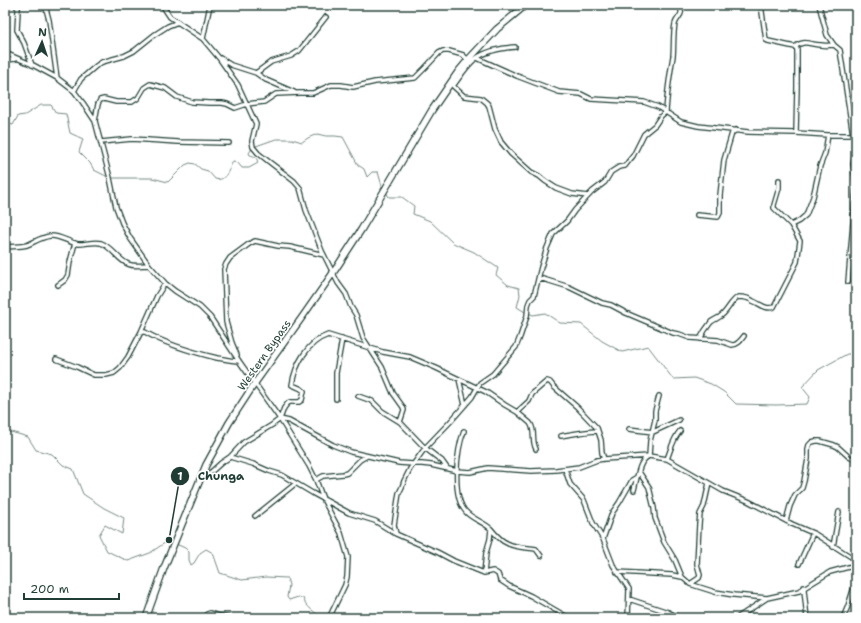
<svg xmlns="http://www.w3.org/2000/svg" width="861" height="623" viewBox="0 0 861 623" font-family="'Shantell Sans',sans-serif">
	<style>
		.lines { fill: none; stroke-linecap: round; stroke-linejoin: round }
		.stream { stroke: #758883; stroke-width: 1 }
		.minor-casing { stroke: #1f3d34; stroke-width: 6 }
		.primary-casing { stroke: #1f3d34; stroke-width: 8 }
		.minor { stroke: #fff; stroke-width: 3.5 }
		.primary { stroke: #fff; stroke-width: 5.5 }
		.labels { text-anchor: middle; stroke-width: 3.5; stroke-linejoin: round; paint-order: stroke }
		.street-label { font-size: 11px; fill: #1f3d34; stroke: #fff }
		.leader { fill: none; stroke: #1f3d34; stroke-width: 1.5 }
		.callout-dot { fill: #1f3d34; stroke: #fff; stroke-width: 1.5 }
		.mark-label { font-size: 12px; text-anchor: middle; font-weight: bold; fill: #fff }
		.callout-label { font-size: 12px; text-anchor: middle; font-weight: bold; fill: #1f3d34; stroke: #fff; stroke-width: 3.5; stroke-linejoin: round; paint-order: stroke }
	</style>
	<rect width="100%" height="100%" fill="#fff"/>
	<filter id="ink" filterUnits="userSpaceOnUse"><feTurbulence type="fractalNoise" baseFrequency=".025" numOctaves="2"/><feDisplacementMap in="SourceGraphic" scale="8" xChannelSelector="R" yChannelSelector="G"/><feConvolveMatrix kernelMatrix="1 2 1 2 8 2 1 2 1" color-interpolation-filters="sRGB"/></filter>
	<g filter="url(#ink)">
		<g class="lines">
			<!-- stream -->
			<path class="stream" d="M5,123L13,125L18,116L25,115L41,105H51L56,113L66,114L70,133L83,139L79,152L90,163L94,170L108,177
				M111,178H152L168,182L185,165L190,163L195,164L201,169L208,171L215,179C226,182 229,169 233,161L237,162L242,168H249L258,163C257,158 255,156 250,155L249,153L253,147L276,139H292L302,142L308,138L317,134L326,136H335L343,137L358,165L364,169L367,177L372,172H378L382,186L383,188
				M386,192L389,197H402L414,206L413,214L430,221L453,243L474,252L498,268L496,275L508,285L519,288L520,295L517,307L525,312
				M528,313L533,315L545,313L560,323L581,324L602,341L622,352L648,346L673,379L694,378L711,384L724,392L736,404L776,405L807,404L810,397L802,387L818,370L847,354H856
				M5,433L11,432L28,437L36,450L52,454L63,465L73,469L83,494L104,508L124,518L122,534L105,525L99,535L107,551L128,561L150,553L169,540L171,542
				M176,544L185,548L189,552V560L191,565L194,563L200,553L206,549L213,553L220,573L242,580L266,577L287,578L289,585L287,597L289,600L298,597L303,598C304,605 317,615 324,618
				M362,618L366,617L367,618"/>
			<defs>
				<path id="minor" d="M15,5L18,8V11L17,30L24,43L32,65
					M45,5L49,20L57,78
					M162,5L170,17L203,39L219,58L238,85L256,124L252,141L253,147L258,153L268,161L294,181L300,188L306,210L322,251L338,283L346,294L351,307L356,315L363,338L382,367L393,393L403,407L404,410L400,422L425,448L442,461L447,468
					M761,5L766,40L768,41L795,47L797,49V87L796,133
					M819,5L827,35L834,45L840,50L853,135
					M203,39L210,5
					M515,47C502,48 486,51 475,59C467,65 459,78 453,86L464,96L481,98L487,103L489,106L495,129L501,142L511,154L531,172L539,176L545,181L556,188L572,194L588,196
					M795,47C803,39 811,45 821,45C825,46 830,45 834,45
					M5,53L33,65L57,78L74,91L83,103L95,121L110,178L116,207L122,223L130,238L149,265L165,283L175,291L200,307L210,317L239,361L280,419L309,466L316,480L323,499L341,533L348,557L347,577L345,585L329,618
					M220,58L231,65L256,73L266,80L294,92
					M477,58L517,76L559,92L581,94L591,99L644,102L658,107L681,122L698,126L748,132L796,133L828,135H856
					M5,60L16,59
					M256,73L271,62L291,56L299,51L326,17
					M74,91L81,79L96,66L102,62L124,56L134,51L154,35L168,26L178,22
					M95,121L98,104L100,100L104,99L116,102H132L138,98L144,88L150,84L165,88L177,97L192,102L209,103H222L227,104L235,108L247,104L264,102L276,94L300,93H313L331,85H341L353,87L375,82L415,78L425,68L439,53L443,51H449L463,55L468,60
					M856,135V149L853,164L856,183
					M101,142L132,139L178,142L229,143
					M779,180V188L774,205V208L791,225
					M697,215L718,217L720,213V195L724,160L732,133L736,130
					M5,247C12,246 20,247 27,245C34,242 42,237 50,236C60,235 69,243 79,244C87,244 94,241 101,243C112,247 117,259 128,264C134,267 142,265 149,265
					M538,281L543,279L569,287L602,303L611,305L626,313L673,333L679,334L690,338L718,340L732,345C738,345 741,340 744,336
					M848,282L856,187
					M58,285L65,280L68,275L70,262L75,243
					M5,294V300
					M5,314L6,315
					M141,332H145C167,345 192,352 217,358C225,359 232,361 239,361
					M700,339C703,333 707,327 711,322C715,319 719,318 722,315C728,310 731,301 738,297C743,297 749,298 753,301C761,304 765,310 774,307L797,262L800,241L791,225L799,221L806,215L813,197L820,166L825,153L828,135
					M237,355L232,343L226,322L224,269L226,264L230,258L249,244L255,241L278,246L290,247L324,255
					M56,359L77,367L94,375H106L114,373L120,368L128,357L141,332L157,296L165,283
					M459,379L465,405
					M358,396L372,401L382,411L400,422
					M336,399V373L342,339
					M517,412L529,401L532,394L547,381L550,382L554,387L577,407L597,428L601,440L602,453L604,459
					M280,419L289,421L333,445L351,452L399,463L413,464H422L431,465L457,471L470,472L488,468L531,471L556,470L579,467L597,460L604,459L649,456L667,459L723,491L748,501L792,524L815,534L856,560
					M629,429L653,432L679,420
					M464,431C457,449 451,496 466,512C472,519 484,522 491,529L490,539L486,553L484,573
					M561,436C573,434 586,431 598,431
					M536,449C531,440 536,431 530,423L517,412L505,405L486,392L436,368L410,357L383,352L328,335C307,342 295,365 292,385C297,387 300,387 304,391L302,400L299,402H290L288,403L284,408L280,419L272,425L244,442L230,457L253,464L269,471L282,475L314,494L349,513L375,521L396,534L437,552L454,561L484,573L493,571L498,574L500,580L509,586L531,596L569,618
					M667,459C671,449 673,439 680,431
					M565,469L570,484L584,500L593,523L603,539L613,565L629,589L628,618
					M639,472L649,487L654,508L655,518L664,542L675,560L682,577
					M210,473L221,463L230,457
					M316,480L323,476L343,474L347,473L360,460L367,456
					M634,490L637,477
					M255,516L295,484
					M786,521L790,506L795,495L802,488L804,481L808,459V449L809,445L812,442L816,441H820L834,445L838,447L849,457L856,460
					M491,529C500,540 506,545 520,547C526,548 531,548 536,549L541,556
					M396,534L394,525L399,493L402,487L404,481L410,469L425,448L450,422L472,397L480,383L493,374L516,347L520,337L527,316L528,305L530,300L534,296L541,267L547,248L553,234L567,221L575,210L592,192L605,182L611,172L619,167L625,166L628,162L633,156L644,134L655,125L661,116L666,112C667,93 670,74 673,56C674,46 673,34 675,24C677,16 686,15 678,5
					M603,539L612,513L619,503L630,484L632,480L637,477C639,469 641,460 649,456L650,441L655,420V411L659,396
					M833,547L839,512
					M799,564L813,533
					M617,572L672,575L682,577L690,584L696,586L715,592L734,595L767,598
					M690,584L699,578L700,575L697,564L699,524L700,514L704,506L709,483
					M804,587V590L807,618
					M629,599L668,612L680,618
					M204,618L207,614L210,613L219,616L231,618
					M737,618L767,598L799,591L830,572L856,565
					M843,618L848,606L856,581"/>
				<path id="primary" d="M146,618L164,568L206,465L229,423L255,383L303,316L333,273L361,230L432,110L458,72L468,60L497,29L526,5"/>
			</defs>
			<!-- minor casing -->
			<use href="#minor" class="minor-casing"/>
			<!-- primary casing -->
			<use href="#primary" class="primary-casing"/>
			<!-- minor -->
			<use href="#minor" class="minor"/>
			<!-- primary -->
			<use href="#primary" class="primary"/>
		</g>
	</g>
	<g class="labels">
		<!-- street labels -->
		<g class="street-label">
			<text transform="translate(264 355) rotate(-55)" y="4">Western Bypass</text>
		</g>
	</g>
	<!-- callouts -->
	<path class="leader" d="M169 540L180 476"/>
	<g class="callout-dot">
		<circle cx="169" cy="540" r="4"/>
		<circle cx="180" cy="476" r="10"/>
	</g>
	<g class="mark-label">
		<text x="180" y="480">1</text>
	</g>
	<g class="callout-label">
		<text x="221" y="480">Chunga</text>
	</g>
	<!-- margin -->
	<rect width="861" height="623" fill="none" stroke="#fff" stroke-width="20"/>
	<rect x="10" y="10" width="841" height="603" fill="none" stroke="#1f3d34" stroke-width="1.5" filter="url(#ink)"/>
	<!-- north arrow -->
	<g transform="translate(42 42) rotate(3)" stroke="#ffffff" stroke-width="3" paint-order="stroke">
	<path d="M0-3L7 15L0 10L-7 15Z" fill="#1f3d34"/>
	<text y="-6" font-size="11" font-weight="bold" text-anchor="middle" fill="#1f3d34">N</text>
	</g>
	<!-- scale -->
	<path d="M24 593v6h95v-6" fill="none" stroke="#1f3d34" stroke-width="2"/>
	<text x="30" y="593" font-size="12" fill="#1f3d34" stroke="#ffffff" stroke-width="3" paint-order="stroke">200 m</text>
</svg>
